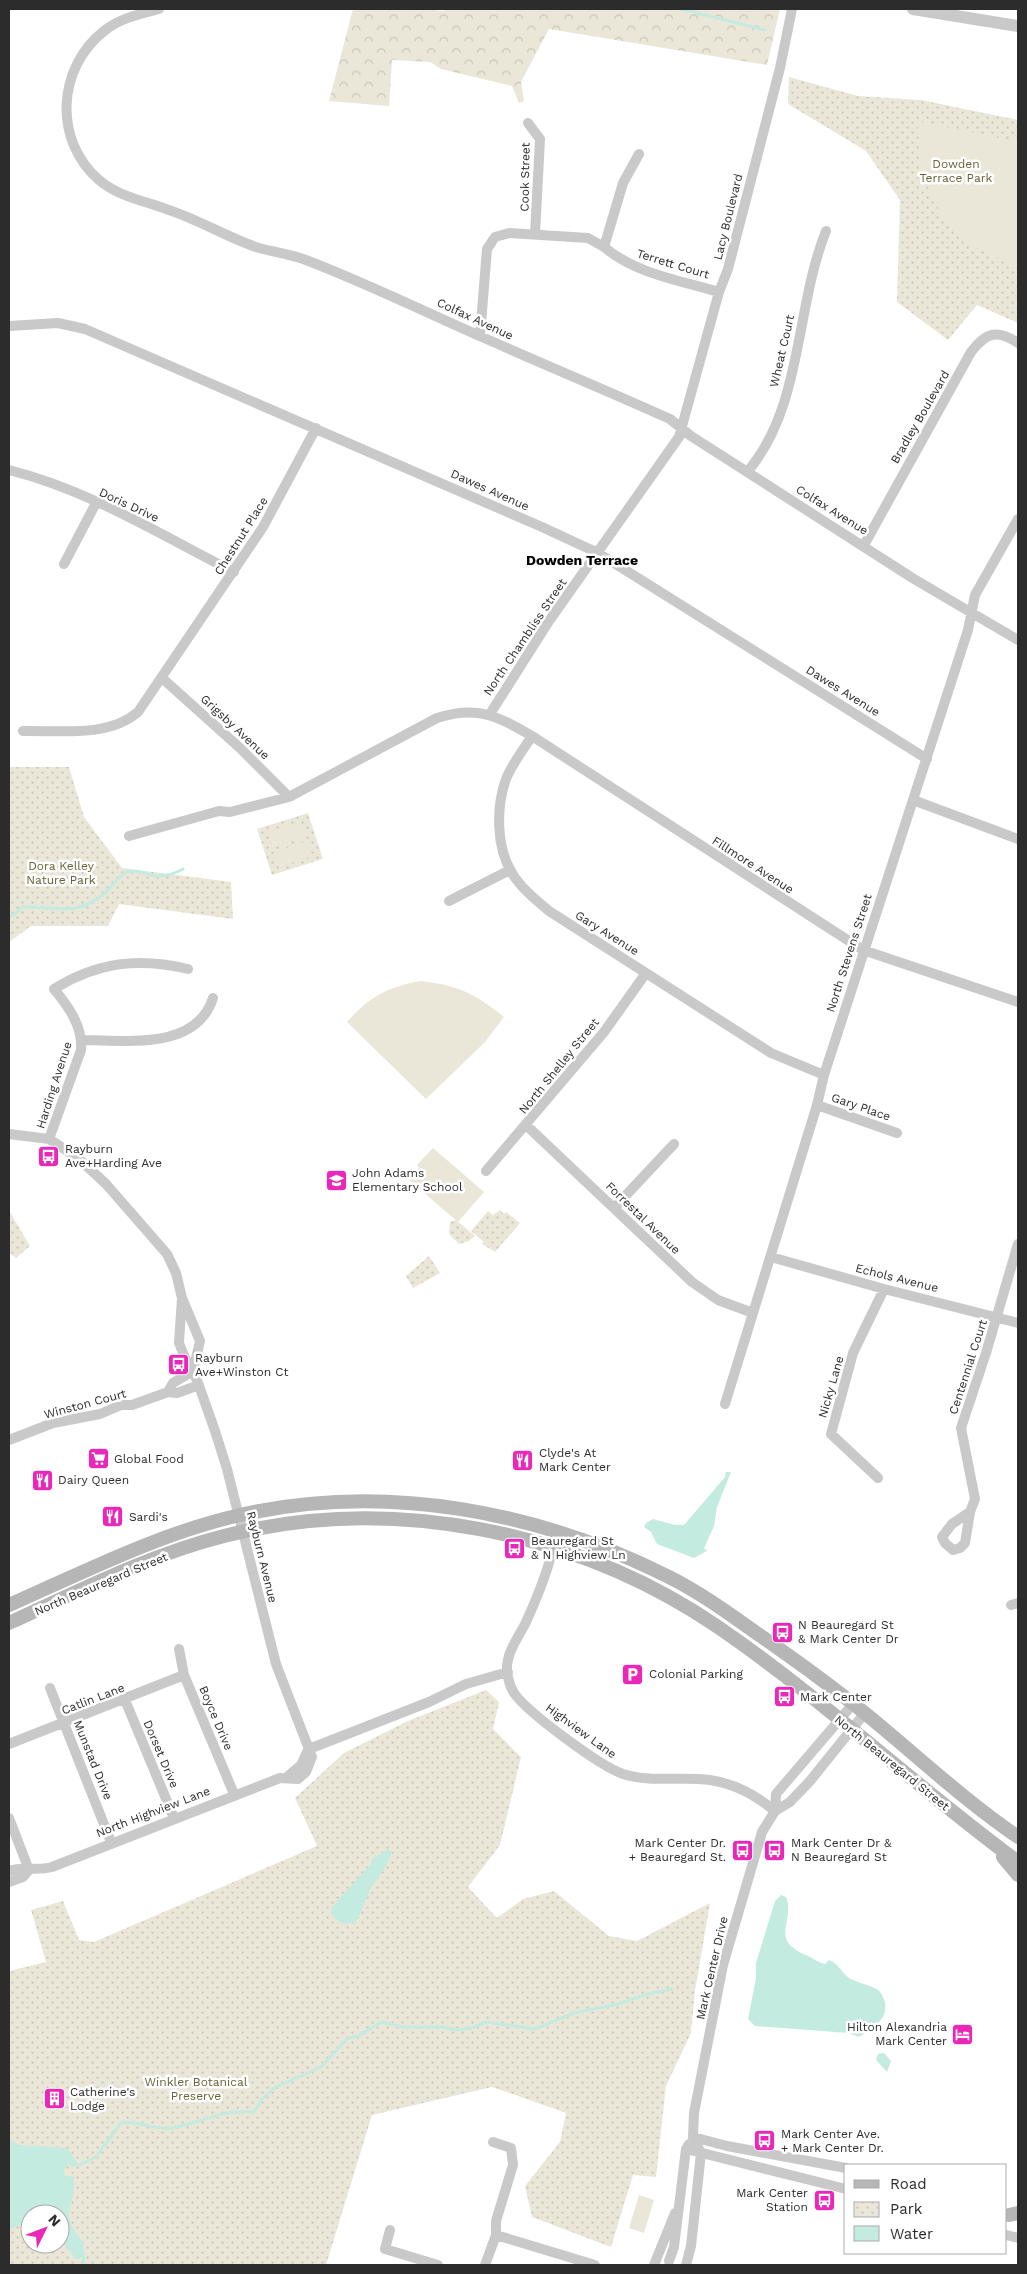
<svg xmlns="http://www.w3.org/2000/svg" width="1027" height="2274" viewBox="0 0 1027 2274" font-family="'Work Sans',sans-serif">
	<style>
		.forest { fill: url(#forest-crowns) }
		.park { fill: url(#park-dots); fill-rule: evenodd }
		.pitch { fill: #eae7d8 }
		.water { fill: #c3ebe0 }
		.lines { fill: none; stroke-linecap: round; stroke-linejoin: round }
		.stream { stroke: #c3ebe0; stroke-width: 3 }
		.minor { stroke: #c9c9c9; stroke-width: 10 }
		.tertiary { stroke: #c9c9c9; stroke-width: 12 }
		.secondary { stroke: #b6b6b6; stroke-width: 14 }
		.labels { text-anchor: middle; stroke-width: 5; stroke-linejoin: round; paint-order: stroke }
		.park-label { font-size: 12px; fill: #686239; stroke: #fff }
		.street-label { font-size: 12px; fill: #2c2c2c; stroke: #fff }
		.poi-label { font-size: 12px; fill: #2c2c2c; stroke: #fff; text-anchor: start }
		.neighbourhood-label { font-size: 14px; font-weight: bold; fill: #000; stroke: #fff }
	</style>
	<defs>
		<pattern id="forest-crowns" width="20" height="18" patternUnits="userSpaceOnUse" patternTransform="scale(1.25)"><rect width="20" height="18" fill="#eae7d8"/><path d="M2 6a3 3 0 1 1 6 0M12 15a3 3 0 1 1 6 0" fill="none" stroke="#c9c6ba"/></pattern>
		<pattern id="park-dots" width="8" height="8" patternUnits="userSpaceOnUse" patternTransform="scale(1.25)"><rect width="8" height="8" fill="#eae7d8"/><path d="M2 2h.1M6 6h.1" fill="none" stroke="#c9c6ba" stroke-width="1.8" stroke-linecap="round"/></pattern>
	</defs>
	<rect width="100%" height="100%" fill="#fff"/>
	<!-- forest -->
	<path class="forest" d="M353,9H426L444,11L445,9H780L767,65L549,29L521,82L524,101L519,103L512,86L441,69L430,62L392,60L389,106L329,101Z"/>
	<!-- park -->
	<path class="park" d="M789,77L858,96L921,100L1018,120V323L977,305L948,340L897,302L900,200L866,151L788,104Z
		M9,767H69L84,817L122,868L231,882L233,919L119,904L108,926H31L9,942Z
		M308,813L323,859L272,875L257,829Z
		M500,1210L504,1214L506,1212L520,1223L495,1252L482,1244L484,1242L471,1231L488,1211L493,1215Z
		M10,1212L30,1246L16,1258L9,1253Z
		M456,1220L475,1236L469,1241L459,1244L449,1234L450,1222Z
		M429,1256L440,1273L413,1288L406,1276Z
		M486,1690L499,1702L493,1729L521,1757L500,1845L468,1887L497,1918L523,1899L554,1891L609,1936L637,1941L710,1903L695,1991L691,2033L666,2086L656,2177L633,2175L611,2247L532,2217L525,2186L560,2142L566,2113L492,2087L372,2115L326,2265H9V1971L46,1962L31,1910L63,1901L79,1940L94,1942L317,1846L295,1798L344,1753L408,1721ZM30,2214H60V2244H30Z"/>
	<!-- pitch -->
	<path class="pitch" d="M917,121L1018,142V255L1015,267L973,246L941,215L922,173Z
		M301,821L306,836L273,847L268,832Z
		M307,841L312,856L279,867L274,852Z
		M421,981C460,986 474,993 504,1017L485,1042L426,1099L347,1022C370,996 388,987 421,981Z
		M433,1148L484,1192L458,1222L409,1180L419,1168L417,1165Z
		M639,2195L654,2200L644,2233L629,2228Z"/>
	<!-- water -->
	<path class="water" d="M726,1472H731L717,1507L714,1526L704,1548L707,1551L694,1558L657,1544L651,1532L644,1527L646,1523L653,1519L675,1525H684L725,1477Z
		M388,1849L392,1853L383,1871L370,1889L361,1912L355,1923L342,1924L333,1917L331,1908L371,1864V1860Z
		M781,1895L786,1897C796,1922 767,1939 808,1956C814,1958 818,1963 825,1964L829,1960C839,1964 841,1972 849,1978C857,1983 869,1984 878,1990C881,1992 884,1998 885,2003C888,2020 872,2029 859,2037L849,2033L755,2026L748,2019L756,1978V1963L775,1901Z
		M884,2053L891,2061L887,2072L876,2060L878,2054Z
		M9,2140L20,2145L67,2148L79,2165L71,2167L68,2163L64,2170L65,2176L74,2177C76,2212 56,2209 84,2243L83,2258L76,2259L60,2239V2214H30V2226L21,2224L9,2230Z"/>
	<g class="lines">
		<!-- stream -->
		<path class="stream" d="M681,9L765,30
			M9,916L14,915L22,907C55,906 76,918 105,893C113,887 117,876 127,872C137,869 148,875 158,876C166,876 176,873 183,869
			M79,2165L96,2157L121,2123C138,2120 154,2130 171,2128C200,2124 224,2108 254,2112L263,2098L274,2088L321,2067L347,2039L360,2035L381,2022L402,2027H442L457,2030L472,2028L486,2022L535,2029L574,2013L618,2004L647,1994L672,1989
			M83,2253L84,2265"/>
		<!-- minor -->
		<path class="minor" d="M159,9C140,14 120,18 104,31C57,68 53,140 99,180C119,197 145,201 169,210C199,220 227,237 256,247C272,252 290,254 306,260C366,283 423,311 482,337C545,365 608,391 670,419L691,436L914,579L1018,640
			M528,123L540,139L535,234
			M639,154L623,183L604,247C636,274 679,280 719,292
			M9,326L58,323L85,329L542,527L598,553L927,759
			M480,336L487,249L495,237L509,233L588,238L604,247
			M9,470C89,490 161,535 234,572
			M748,471C803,406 795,308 826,231
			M864,545L971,352C986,332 998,329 1018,343
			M64,564L96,503
			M162,678L240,748L289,797
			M490,714L549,621L679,437L719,292L728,269L780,68L792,9
			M23,731C60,730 108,738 138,712L263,527L316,428
			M532,736C523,750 512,764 506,779C496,807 496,847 512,873C521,888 536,900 549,911L771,1053L824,1075
			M913,800L1018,839
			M129,836L219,811L230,812L289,797L437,718C478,705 497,716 532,736L863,950L1018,1002
			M449,901L510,870
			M82,1040C126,1040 196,1051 213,998
			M817,1105L897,1133
			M526,1125L692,1282L718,1300L753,1313
			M9,1134L49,1139L78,1158L106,1184L167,1254L176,1273L182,1298L200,1341L193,1371
			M49,1139L81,1050C83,1026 68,1006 54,989C97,962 139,957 188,969
			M486,1171L604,1032L646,973
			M614,1208L674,1144
			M771,1257L884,1289L1018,1323
			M168,1392L173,1383L193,1371
			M725,1404L817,1105L824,1075L968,630L975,595L1018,519
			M9,1440L53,1423L100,1414L121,1405H132L168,1392L177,1393L199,1385
			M878,1478L831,1434L853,1353L884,1289
			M970,1512L952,1524L942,1537L945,1543L953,1550L960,1548L965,1543L970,1512L975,1499L961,1428L986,1353L1018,1244
			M553,1548C547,1574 537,1598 526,1622C520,1635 510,1647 508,1660C505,1670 509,1685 514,1693C528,1713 600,1766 623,1774C652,1783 682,1776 710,1780C736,1784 755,1795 775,1811
			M1011,1605L1018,1603
			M179,1649L184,1675L234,1794
			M50,1688L111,1842
			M125,1700L174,1818
			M9,1744L184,1675
			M309,1749L429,1702L466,1684L508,1672
			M287,1777L301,1765L308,1750
			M775,1811L776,1794L853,1704
			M9,1818L29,1870
			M9,1871C23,1866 37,1871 52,1867L280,1778L298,1779L306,1772L312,1757L276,1664L227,1469L215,1431L197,1380L185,1358L179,1343L182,1298
			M9,1882L23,1877L29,1870
			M693,2137L727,2146L846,2168
			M493,2142L511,2148L513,2165L496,2221V2235
			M686,2149L846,2189
			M390,2230L385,2249L438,2265
			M1006,2235L1018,2238
			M669,2261L674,2247L686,2149L689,2144
			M485,2265L496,2235L595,2265
			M654,2265L675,2213
			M686,2265L691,2246L701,2153L693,2137L694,2113L723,1965L762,1832L775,1811L790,1802L810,1781L864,1714"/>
		<!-- tertiary -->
		<path class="tertiary" d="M913,9L1018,26"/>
		<!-- secondary -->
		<path class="secondary" d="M9,1605C84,1572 160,1533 240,1515C385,1482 538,1511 669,1577C699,1592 727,1612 755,1632C787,1654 820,1678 851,1702C907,1746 959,1797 1018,1837
			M9,1623C79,1591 149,1555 224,1536C392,1493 577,1531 718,1627C823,1699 916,1787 1018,1862
			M1003,1857L1018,1875
			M1009,2215L1018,2213"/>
	</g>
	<!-- icons -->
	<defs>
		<symbol id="bus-square" viewBox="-11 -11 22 22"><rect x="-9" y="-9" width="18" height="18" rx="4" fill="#e927b8" stroke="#fff"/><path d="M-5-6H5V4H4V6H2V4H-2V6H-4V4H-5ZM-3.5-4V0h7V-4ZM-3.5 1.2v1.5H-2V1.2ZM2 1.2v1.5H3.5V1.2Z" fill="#fff"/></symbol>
		<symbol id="school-square" viewBox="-11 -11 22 22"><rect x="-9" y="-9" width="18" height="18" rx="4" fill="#e927b8" stroke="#fff"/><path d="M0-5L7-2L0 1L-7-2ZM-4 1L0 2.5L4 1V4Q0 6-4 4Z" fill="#fff"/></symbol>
		<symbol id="supermarket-square" viewBox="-11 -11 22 22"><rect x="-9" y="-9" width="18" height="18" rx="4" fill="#e927b8" stroke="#fff"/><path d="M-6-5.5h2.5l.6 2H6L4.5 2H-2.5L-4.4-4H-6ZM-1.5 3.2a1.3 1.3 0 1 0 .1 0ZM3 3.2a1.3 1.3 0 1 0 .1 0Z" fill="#fff"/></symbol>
		<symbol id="restaurant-square" viewBox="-11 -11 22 22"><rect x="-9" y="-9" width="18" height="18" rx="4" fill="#e927b8" stroke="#fff"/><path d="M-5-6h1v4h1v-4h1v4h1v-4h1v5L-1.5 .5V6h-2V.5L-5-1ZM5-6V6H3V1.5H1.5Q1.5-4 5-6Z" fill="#fff"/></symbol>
		<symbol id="parking-square" viewBox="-11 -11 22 22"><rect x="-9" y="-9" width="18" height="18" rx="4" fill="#e927b8" stroke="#fff"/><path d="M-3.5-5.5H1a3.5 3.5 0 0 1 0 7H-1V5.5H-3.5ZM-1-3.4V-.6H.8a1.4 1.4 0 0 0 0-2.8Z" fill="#fff"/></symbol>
		<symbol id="hotel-square" viewBox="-11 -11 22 22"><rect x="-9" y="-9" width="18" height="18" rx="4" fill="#e927b8" stroke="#fff"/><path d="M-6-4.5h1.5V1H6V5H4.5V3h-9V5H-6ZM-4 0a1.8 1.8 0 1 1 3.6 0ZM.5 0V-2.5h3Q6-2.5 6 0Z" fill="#fff"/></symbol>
		<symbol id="building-square" viewBox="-11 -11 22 22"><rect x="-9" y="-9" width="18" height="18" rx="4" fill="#e927b8" stroke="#fff"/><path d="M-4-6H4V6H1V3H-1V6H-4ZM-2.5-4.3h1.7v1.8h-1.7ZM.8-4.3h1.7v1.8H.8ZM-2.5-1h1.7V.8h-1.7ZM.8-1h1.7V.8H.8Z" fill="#fff"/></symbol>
	</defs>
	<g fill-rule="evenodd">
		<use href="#bus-square" x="36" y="1144" width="25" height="25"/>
		<use href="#school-square" x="324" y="1168" width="25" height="25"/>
		<use href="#bus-square" x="166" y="1352" width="25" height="25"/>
		<use href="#supermarket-square" x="86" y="1446" width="25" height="25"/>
		<use href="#restaurant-square" x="510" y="1448" width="25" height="25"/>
		<use href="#restaurant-square" x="30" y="1468" width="25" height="25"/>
		<use href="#restaurant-square" x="100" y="1504" width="25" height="25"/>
		<use href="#bus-square" x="502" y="1536" width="25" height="25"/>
		<use href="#bus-square" x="770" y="1620" width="25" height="25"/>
		<use href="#parking-square" x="620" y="1662" width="25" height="25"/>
		<use href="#bus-square" x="772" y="1684" width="25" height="25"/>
		<use href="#bus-square" x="730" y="1838" width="25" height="25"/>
		<use href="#bus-square" x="762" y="1838" width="25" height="25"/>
		<use href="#hotel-square" x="950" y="2022" width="25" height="25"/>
		<use href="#building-square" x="42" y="2086" width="25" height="25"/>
		<use href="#bus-square" x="752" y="2128" width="25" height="25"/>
		<use href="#bus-square" x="812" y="2188" width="25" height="25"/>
	</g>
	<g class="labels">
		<!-- park labels -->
		<g class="park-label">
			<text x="956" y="168">Dowden<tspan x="956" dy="14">Terrace Park</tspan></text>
			<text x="61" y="870">Dora Kelley<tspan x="61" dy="14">Nature Park</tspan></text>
			<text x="196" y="2086">Winkler Botanical<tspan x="196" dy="14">Preserve</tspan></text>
		</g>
		<!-- street labels -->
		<g class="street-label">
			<text transform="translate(525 177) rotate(-89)" y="4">Cook Street</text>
			<text transform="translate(728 217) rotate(-76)" y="4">Lacy Boulevard</text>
			<text transform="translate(673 264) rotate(17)" y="4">Terrett Court</text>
			<text transform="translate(475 319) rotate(25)" y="4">Colfax Avenue</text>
			<text transform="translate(782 351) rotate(-77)" y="4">Wheat Court</text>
			<text transform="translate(920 417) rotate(-60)" y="4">Bradley Boulevard</text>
			<text transform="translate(490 490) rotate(24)" y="4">Dawes Avenue</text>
			<text transform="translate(129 505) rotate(25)" y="4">Doris Drive</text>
			<text transform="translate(832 510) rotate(32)" y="4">Colfax Avenue</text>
			<text transform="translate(241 536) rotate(-58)" y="4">Chestnut Place</text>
			<text transform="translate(525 637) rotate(-56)" y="4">North Chambliss Street</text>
			<text transform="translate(843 691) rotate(32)" y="4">Dawes Avenue</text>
			<text transform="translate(235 727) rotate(43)" y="4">Grigsby Avenue</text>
			<text transform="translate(753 865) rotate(33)" y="4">Fillmore Avenue</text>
			<text transform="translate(607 933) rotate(32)" y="4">Gary Avenue</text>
			<text transform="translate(849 953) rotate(-72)" y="4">North Stevens Street</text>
			<text transform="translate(559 1066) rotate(-51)" y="4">North Shelley Street</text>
			<text transform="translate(54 1085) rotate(-72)" y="4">Harding Avenue</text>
			<text transform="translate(861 1107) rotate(19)" y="4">Gary Place</text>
			<text transform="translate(643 1218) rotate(44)" y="4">Forrestal Avenue</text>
			<text transform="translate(897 1278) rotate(14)" y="4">Echols Avenue</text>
			<text transform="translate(968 1367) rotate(-72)" y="4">Centennial Court</text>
			<text transform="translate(831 1387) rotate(-74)" y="4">Nicky Lane</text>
			<text transform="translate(85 1404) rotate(-15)" y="4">Winston Court</text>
			<text transform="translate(262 1557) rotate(76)" y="4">Rayburn Avenue</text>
			<text transform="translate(101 1584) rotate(-23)" y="4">North Beauregard Street</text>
			<text transform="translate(93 1699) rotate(-21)" y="4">Catlin Lane</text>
			<text transform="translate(216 1718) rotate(67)" y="4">Boyce Drive</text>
			<text transform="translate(581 1731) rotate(36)" y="4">Highview Lane</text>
			<text transform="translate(161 1754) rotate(67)" y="4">Dorset Drive</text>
			<text transform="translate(93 1760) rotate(68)" y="4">Munstad Drive</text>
			<text transform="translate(892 1763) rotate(39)" y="4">North Beauregard Street</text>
			<text transform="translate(153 1812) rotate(-21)" y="4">North Highview Lane</text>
			<text transform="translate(712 1968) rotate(-77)" y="4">Mark Center Drive</text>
		</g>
		<!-- poi labels -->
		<g class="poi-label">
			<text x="65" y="1153">Rayburn<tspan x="65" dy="14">Ave+Harding Ave</tspan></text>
			<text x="352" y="1177">John Adams<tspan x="352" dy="14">Elementary School</tspan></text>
			<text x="195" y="1362">Rayburn<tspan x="195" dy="14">Ave+Winston Ct</tspan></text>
			<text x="539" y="1457">Clyde's At<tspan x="539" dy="14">Mark Center</tspan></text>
			<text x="114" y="1463">Global Food</text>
			<text x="58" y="1484">Dairy Queen</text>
			<text x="129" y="1521">Sardi's</text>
			<text x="531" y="1545">Beauregard St<tspan x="531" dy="14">&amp; N Highview Ln</tspan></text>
			<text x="798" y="1629">N Beauregard St<tspan x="798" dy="14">&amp; Mark Center Dr</tspan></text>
			<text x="649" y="1678">Colonial Parking</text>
			<text x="800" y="1701">Mark Center</text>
			<text x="726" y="1847" text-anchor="end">Mark Center Dr.<tspan x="726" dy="14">+ Beauregard St.</tspan></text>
			<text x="791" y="1847">Mark Center Dr &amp;<tspan x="791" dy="14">N Beauregard St</tspan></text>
			<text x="947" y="2031" text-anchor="end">Hilton Alexandria<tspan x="947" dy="14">Mark Center</tspan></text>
			<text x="70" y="2096">Catherine's<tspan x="70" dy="14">Lodge</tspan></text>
			<text x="781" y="2138">Mark Center Ave.<tspan x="781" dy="14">+ Mark Center Dr.</tspan></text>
			<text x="808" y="2197" text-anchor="end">Mark Center<tspan x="808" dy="14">Station</tspan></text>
		</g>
		<!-- neighbourhood labels -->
		<g class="neighbourhood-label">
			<text x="582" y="565">Dowden Terrace</text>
		</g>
	</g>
	<!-- border -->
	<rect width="1027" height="2274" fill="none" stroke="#2c2c2c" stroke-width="20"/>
	<!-- legend -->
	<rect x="844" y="2164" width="162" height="90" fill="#ffffff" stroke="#ababab"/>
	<rect x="854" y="2180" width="25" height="8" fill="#b6b6b6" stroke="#ababab"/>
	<text x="890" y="2189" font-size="15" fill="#2c2c2c">Road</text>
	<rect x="854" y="2202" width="25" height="15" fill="url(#park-dots)" stroke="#ababab"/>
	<text x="890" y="2214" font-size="15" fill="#2c2c2c">Park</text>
	<rect x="854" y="2226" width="25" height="15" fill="#c3ebe0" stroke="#ababab"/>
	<text x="890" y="2239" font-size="15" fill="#2c2c2c">Water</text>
	<!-- north arrow -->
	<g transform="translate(45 2229) rotate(48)"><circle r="24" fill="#ffffff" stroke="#ababab"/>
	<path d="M0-4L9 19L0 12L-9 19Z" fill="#e927b8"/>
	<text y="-8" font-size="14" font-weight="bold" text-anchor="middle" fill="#2c2c2c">N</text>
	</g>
</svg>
